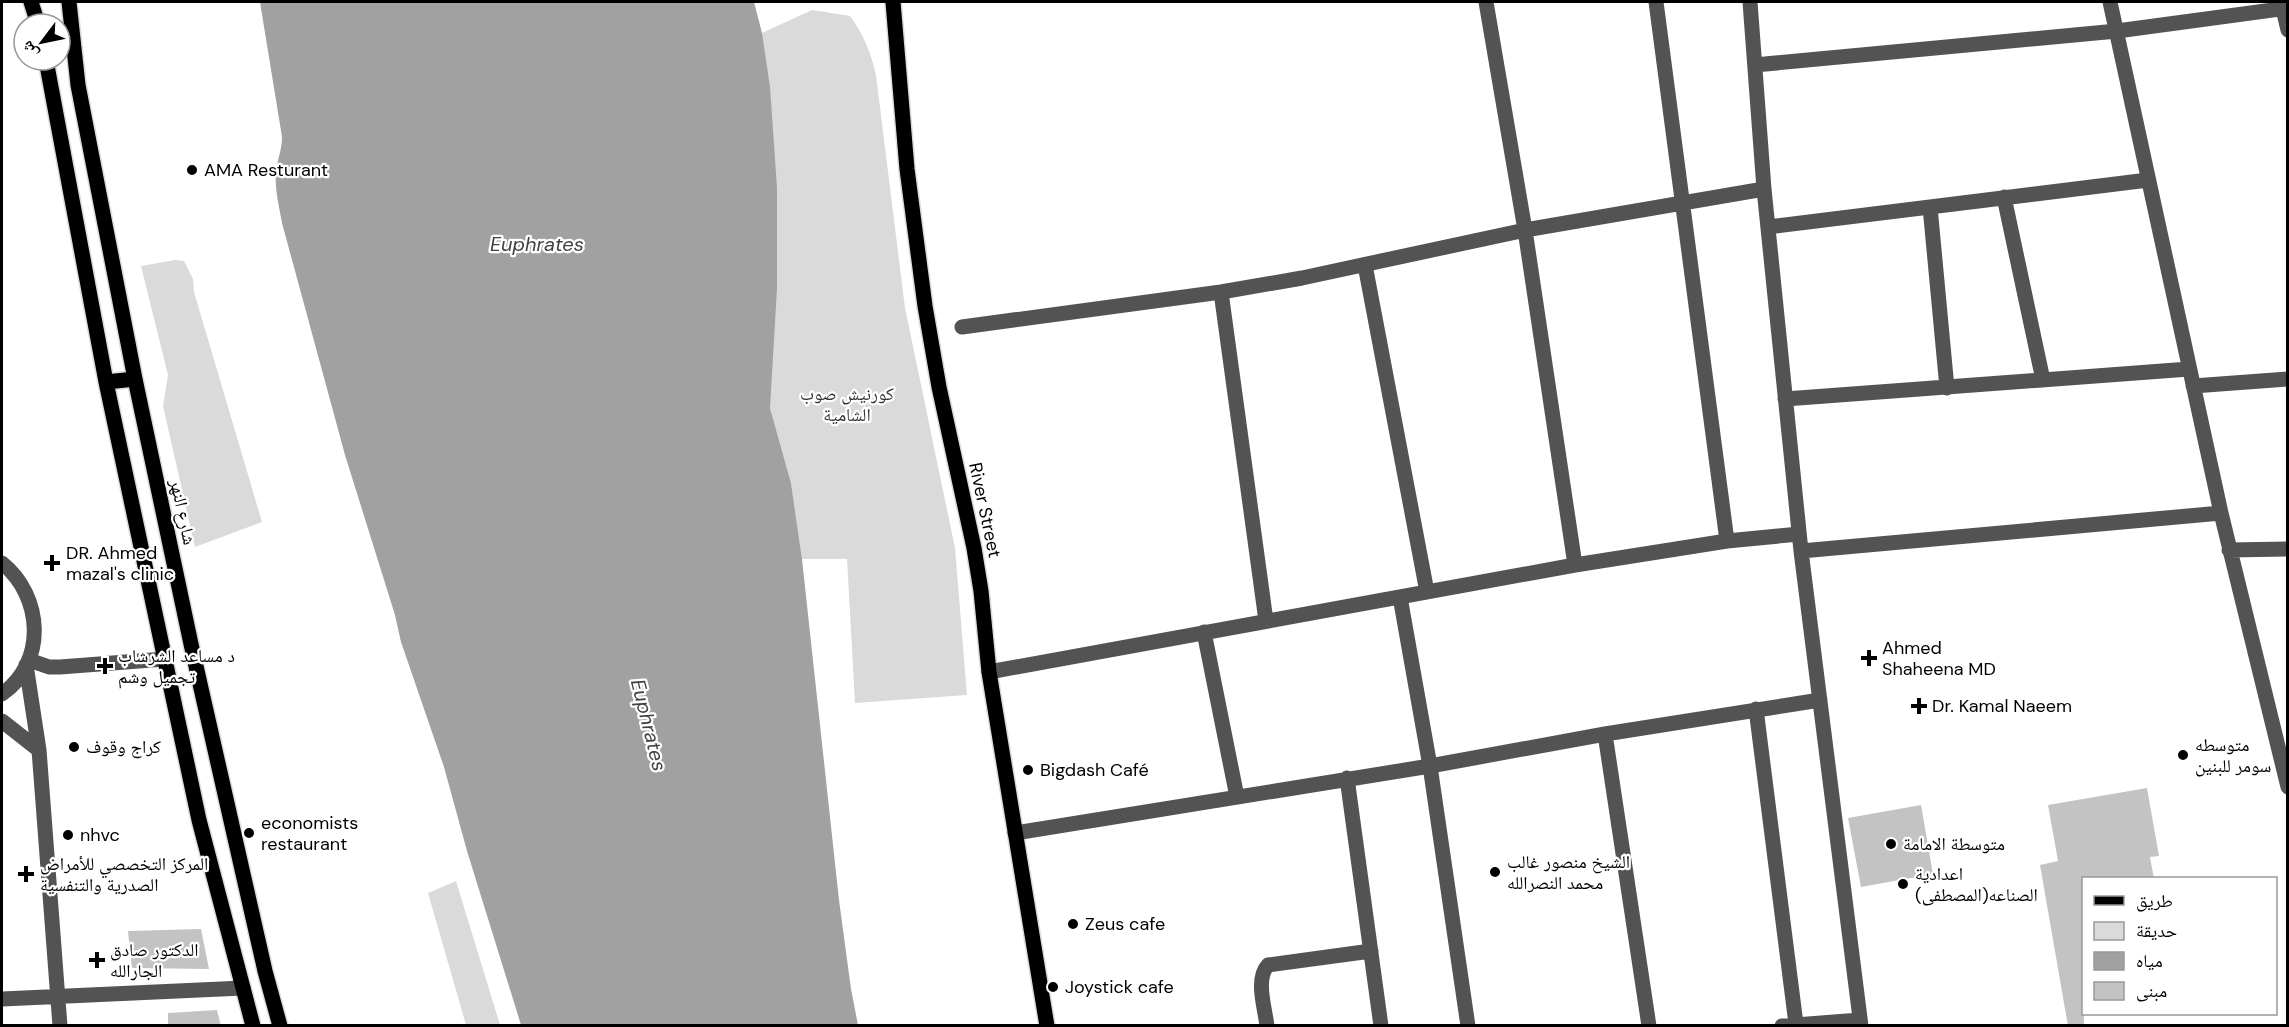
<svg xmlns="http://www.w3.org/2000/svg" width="2289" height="1027" viewBox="0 0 2289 1027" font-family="'DM Sans','Noto Naskh Arabic',sans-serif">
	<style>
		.green { fill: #dadada }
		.water { fill: #a1a1a1 }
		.building { fill: #c3c3c3 }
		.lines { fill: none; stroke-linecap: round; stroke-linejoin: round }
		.major-casing { stroke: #dbdbdb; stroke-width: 18 }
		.minor { stroke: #535353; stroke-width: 15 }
		.major { stroke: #000; stroke-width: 15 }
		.poi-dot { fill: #000; stroke: #fff; stroke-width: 2 }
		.labels { text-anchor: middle; stroke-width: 4.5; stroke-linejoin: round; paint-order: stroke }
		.poi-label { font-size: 18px; fill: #000; stroke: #fff; text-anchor: start }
		.park-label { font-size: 18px; fill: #313131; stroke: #fff }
		.street-label { font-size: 18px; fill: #000; stroke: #fff }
		.water-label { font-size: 20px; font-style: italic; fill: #424242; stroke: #fff }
	</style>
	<rect width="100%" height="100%" fill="#fff"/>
	<!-- green -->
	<path class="green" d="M812,10L850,16C864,35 871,53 876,75L905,308L955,548L967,695L855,703L847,559H802L791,483L770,408L762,33Z
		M175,260L184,261L193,279L194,292L262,522L195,547L163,406L168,375L141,266Z
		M456,881L500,1025H466L428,893Z"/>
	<!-- water -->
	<path class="water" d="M260,2H754L762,33L770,87L777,188V288L770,408L791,483L802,559L839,900L851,989L858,1025H521L467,851L444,767L401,642L395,615L345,455L282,223C279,205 273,184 277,165C279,155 282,148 282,137Z"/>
	<!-- building -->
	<path class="building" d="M2147,788L2159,856L2150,857L2154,879H2084V1026H2068L2040,865L2058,861L2048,805Z
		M1921,805L1933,874L1861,887L1848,818Z
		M201,929L209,969L132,968L128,931Z
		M217,1010L221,1026H168V1013Z"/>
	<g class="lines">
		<defs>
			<path id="major" d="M31,2L38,24
				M69,2L78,85L135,379L191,644L265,971L280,1026
				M893,2L907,169L925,306L939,387L974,548L981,591L989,672L1047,1026
				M46,60L106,382L199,820L253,1026
				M106,382L135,379"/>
		</defs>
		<!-- major casing -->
		<use href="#major" class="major-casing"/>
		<!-- minor -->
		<path class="minor" d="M1486,2L1525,230L1575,565
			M1656,2L1727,541
			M1750,2L1764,189L1801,551L1861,1026
			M2110,2L2221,513L2288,787
			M2283,9L2288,30
			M1755,65L2117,31L2288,8
			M2004,197L2043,380
			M1930,207L1947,388
			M1768,227L2148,180
			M1365,265L1427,592
			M1221,292L1266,621
			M962,327L1221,292L1302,278L1525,230L1764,189
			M2193,386L2288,379
			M1785,399L2189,369
			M2229,550L2288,549
			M1801,551L2221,513
			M2,563C43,596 47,662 2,694
			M1400,597L1430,766L1468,1026
			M1204,632L1237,797
			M29,660L49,667H60L165,659
			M26,665L39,750L60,1026
			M989,672L1575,565L1727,541L1799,534
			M1756,709L1796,1024
			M2,721L39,750
			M1605,734L1649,1026
			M1347,778L1381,1026
			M1015,833L1430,766L1605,734L1820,700
			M2,999L243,988
			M1267,1026C1265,1008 1255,979 1268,965L1371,951
			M1782,1026L1860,1020"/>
		<!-- major -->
		<use href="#major" class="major"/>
	</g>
	<!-- markers -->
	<g class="poi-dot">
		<circle cx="192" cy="170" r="6"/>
		<path d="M49 554h6v6h6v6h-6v6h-6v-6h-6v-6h6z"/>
		<path d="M1866 649h6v6h6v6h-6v6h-6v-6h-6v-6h6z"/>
		<path d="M102 657h6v6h6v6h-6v6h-6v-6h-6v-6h6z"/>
		<path d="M1916 697h6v6h6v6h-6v6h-6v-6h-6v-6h6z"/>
		<circle cx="74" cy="747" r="6"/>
		<circle cx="2183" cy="755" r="6"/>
		<circle cx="1028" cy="770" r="6"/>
		<circle cx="249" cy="833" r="6"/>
		<circle cx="68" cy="835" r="6"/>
		<circle cx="1891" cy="844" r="6"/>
		<circle cx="1495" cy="872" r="6"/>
		<path d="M23 865h6v6h6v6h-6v6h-6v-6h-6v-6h6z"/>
		<circle cx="1903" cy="884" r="6"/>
		<circle cx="1073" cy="924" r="6"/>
		<path d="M94 951h6v6h6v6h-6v6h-6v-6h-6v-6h6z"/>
		<circle cx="1053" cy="987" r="6"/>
	</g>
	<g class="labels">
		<!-- poi labels -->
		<g class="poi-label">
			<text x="204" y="176">AMA Resturant</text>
			<text x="66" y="559">DR. Ahmed<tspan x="66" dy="21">mazal's clinic</tspan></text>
			<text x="1882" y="654">Ahmed<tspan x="1882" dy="21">Shaheena MD</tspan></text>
			<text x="118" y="662">د مساعد الشرشاب<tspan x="118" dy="21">تجميل وشم</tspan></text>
			<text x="1932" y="712">Dr. Kamal Naeem</text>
			<text x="2195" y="751">متوسطه<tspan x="2195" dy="21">سومر للبنين</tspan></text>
			<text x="86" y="753">كراج وقوف</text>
			<text x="1040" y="776">Bigdash Café</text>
			<text x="261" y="829">economists<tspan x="261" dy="21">restaurant</tspan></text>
			<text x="80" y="841">nhvc</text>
			<text x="1903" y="850">متوسطة الامامة</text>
			<text x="1507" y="868">الشيخ منصور غالب<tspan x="1507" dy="21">محمد النصرالله</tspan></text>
			<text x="40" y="870">المركز التخصصي للأمراض<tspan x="40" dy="21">الصدرية والتنفسية</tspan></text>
			<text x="1915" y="880">اعدادية<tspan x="1915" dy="21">الصناعه(المصطفى)</tspan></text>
			<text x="1085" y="930">Zeus cafe</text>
			<text x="110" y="956">الدكتور صادق<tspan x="110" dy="21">الجارالله</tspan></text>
			<text x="1065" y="993">Joystick cafe</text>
		</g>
		<!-- park labels -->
		<g class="park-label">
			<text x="847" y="400">كورنيش صوب<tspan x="847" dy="21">الشامية</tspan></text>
		</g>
		<!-- street labels -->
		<g class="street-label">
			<text transform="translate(985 510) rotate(78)" y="6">River Street</text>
			<text transform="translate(183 512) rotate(78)" y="6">شارع النهر</text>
		</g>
		<!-- water labels -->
		<g class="water-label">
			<text x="537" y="251">Euphrates</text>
			<text transform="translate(649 725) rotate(76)" y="7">Euphrates</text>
		</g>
	</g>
	<!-- border -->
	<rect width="2289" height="1027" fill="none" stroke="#000000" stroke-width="6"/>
	<!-- legend -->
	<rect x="2082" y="877" width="195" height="138" fill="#ffffff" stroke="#999999" stroke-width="1.5"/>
	<rect x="2094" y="896" width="30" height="9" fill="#000000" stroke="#999999" stroke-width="1.5"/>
	<text x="2136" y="907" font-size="18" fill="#000000">طريق</text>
	<rect x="2094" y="922" width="30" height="18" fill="#dadada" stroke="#999999" stroke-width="1.5"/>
	<text x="2136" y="937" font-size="18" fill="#000000">حديقة</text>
	<rect x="2094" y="952" width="30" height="18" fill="#a1a1a1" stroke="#999999" stroke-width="1.5"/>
	<text x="2136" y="967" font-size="18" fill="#000000">مياه</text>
	<rect x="2094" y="982" width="30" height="18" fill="#c3c3c3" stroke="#999999" stroke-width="1.5"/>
	<text x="2136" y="997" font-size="18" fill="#000000">مبنى</text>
	<!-- north arrow -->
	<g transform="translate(42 42) rotate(238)"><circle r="28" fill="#ffffff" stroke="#999999" stroke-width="1.5"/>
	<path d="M0-4.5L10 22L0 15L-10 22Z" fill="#000000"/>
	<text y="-9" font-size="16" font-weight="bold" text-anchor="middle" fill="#000000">ش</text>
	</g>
</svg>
